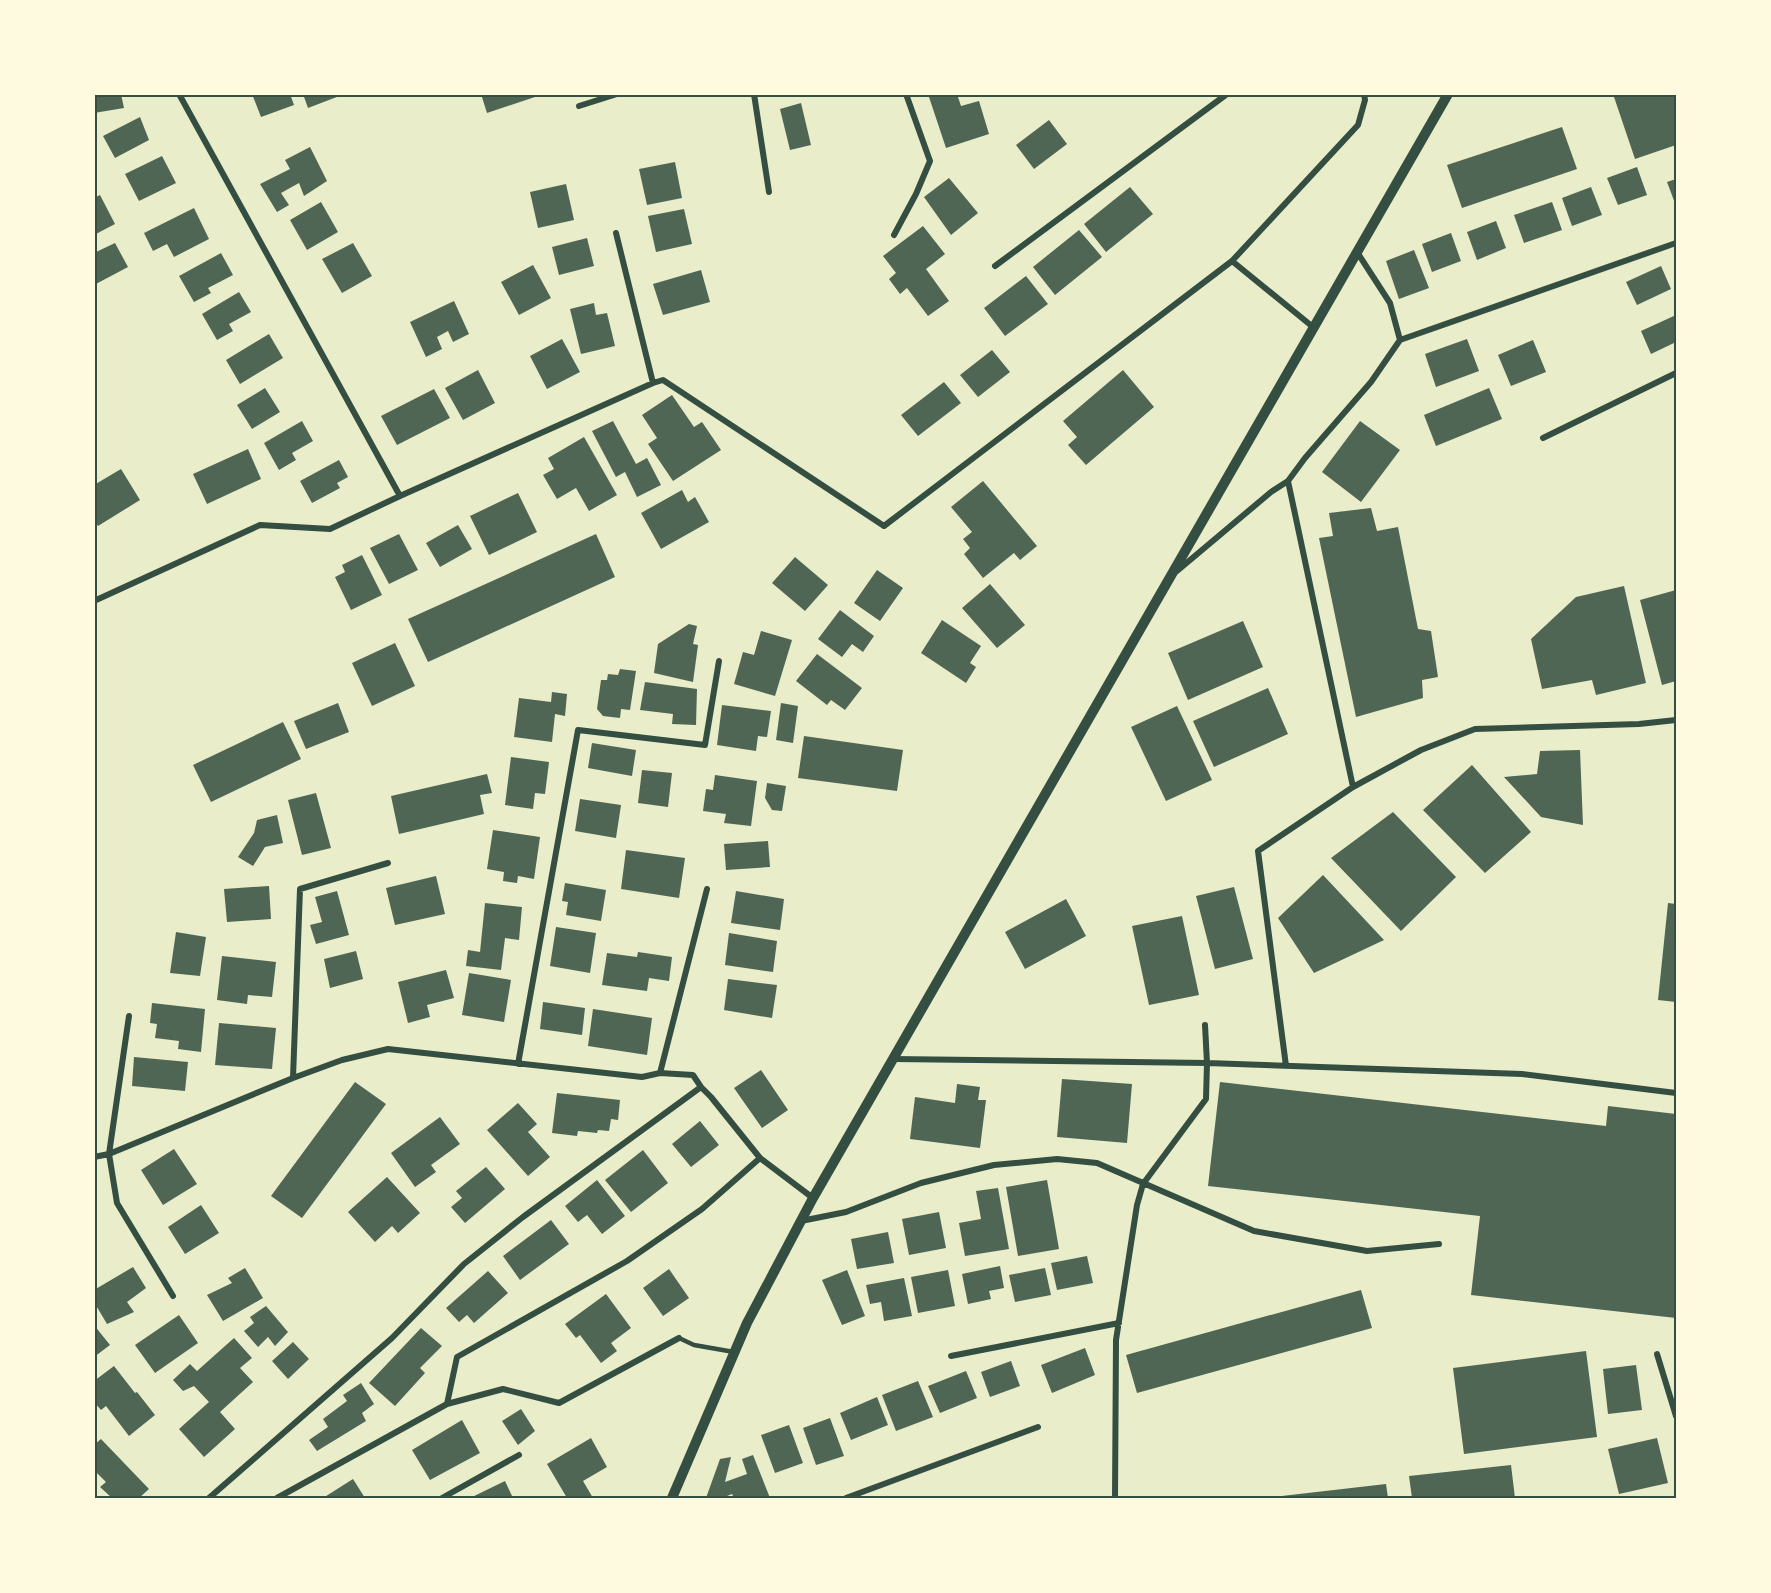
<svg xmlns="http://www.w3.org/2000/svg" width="1771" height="1593" viewBox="0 0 1771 1593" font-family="'Source Serif 4',serif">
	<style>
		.building { fill: #4f6655 }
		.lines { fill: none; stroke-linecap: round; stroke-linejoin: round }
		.service { stroke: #344e41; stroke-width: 4.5 }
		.minor { stroke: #344e41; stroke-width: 6 }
		.tertiary { stroke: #344e41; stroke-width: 10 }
		.neatline { fill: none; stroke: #344e41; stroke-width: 2 }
	</style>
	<rect width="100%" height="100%" fill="#e9edc9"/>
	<!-- building -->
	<path class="building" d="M94,94H121L124,108L94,113Z
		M252,94H290L294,105L261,117Z
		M303,94H342V95L308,108Z
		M481,94H541V95L487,113Z
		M928,94H957L961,106L979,101L989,134L946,148Z
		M1613,94H1673L1676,105V145L1635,159Z
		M801,103L811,145L790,150L780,109Z
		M140,117L149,140L115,158L103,136Z
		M1049,120L1067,144L1034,169L1016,145Z
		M1562,127L1577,169L1462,208L1447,165Z
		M310,147L327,181L304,196L299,183L281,193L289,205L277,212L260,184L290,169L285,160Z
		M162,156L176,183L139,201L125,174Z
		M675,162L682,198L647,205L639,169Z
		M1637,167L1647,195L1618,205L1607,178Z
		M949,178L978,213L951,235L924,197Z
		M1676,179V206L1667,182Z
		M566,184L574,220L538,228L530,192Z
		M1130,187L1153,214L1106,252L1084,224Z
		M1591,187L1602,215L1572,226L1562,198Z
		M100,195L115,224L94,235V198Z
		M321,202L338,232L307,250L290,220Z
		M1552,202L1562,230L1524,243L1514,215Z
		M194,208L209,239L174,257L167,244L153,251L144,233Z
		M684,209L692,244L656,252L648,216Z
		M1496,221L1506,248L1477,260L1467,232Z
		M923,226L945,254L926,269L949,301L928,316L907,288L900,294L889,279L896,273L883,256Z
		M1079,230L1102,257L1055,295L1033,267Z
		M1451,233L1461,261L1432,272L1422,244Z
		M587,238L594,266L559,275L552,247Z
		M115,243L128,267L94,285V253Z
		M353,243L372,276L342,293L322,259Z
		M1414,250L1429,288L1399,299L1386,261Z
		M221,253L233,275L208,288L211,293L194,302L179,276Z
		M533,265L551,298L519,315L501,282Z
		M1661,266L1671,289L1637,305L1626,282Z
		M701,270L710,302L663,315L653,284Z
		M1026,276L1048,304L1005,336L984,308Z
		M239,292L251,312L229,324L233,331L217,340L202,314Z
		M454,301L469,334L453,342L448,331L437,337L442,349L426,357L410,322Z
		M594,303L596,315L607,313L615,346L581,354L570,309Z
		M1676,315V342L1651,354L1641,331Z
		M269,334L283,358L240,384L226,360Z
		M562,339L580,372L547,389L530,356Z
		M1467,339L1479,371L1436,387L1425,354Z
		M1533,340L1546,372L1511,386L1498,355Z
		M992,350L1010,372L978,397L960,375Z
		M478,370L495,403L463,420L445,388Z
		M1123,370L1154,407L1086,465L1068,445L1077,437L1063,421Z
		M944,382L961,403L918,436L901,415Z
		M265,388L280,412L252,429L237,405Z
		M1489,388L1502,419L1436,446L1424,415Z
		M434,389L450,418L397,445L381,416Z
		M672,395L694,427L702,422L721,450L673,481L648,444L657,438L642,415Z
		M302,421L313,441L292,453L296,460L279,470L264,443Z
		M613,421L636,464L647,458L661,485L637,497L625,472L616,477L592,431Z
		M1360,421L1400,450L1361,502L1322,472Z
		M584,437L617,495L589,511L576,488L557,499L543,475L554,469L548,458Z
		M248,449L261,479L207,504L193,474Z
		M339,460L348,477L337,483L340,488L312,503L300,481Z
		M121,469L140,500L98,526L94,520V485Z
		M983,481L1037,546L1020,560L1014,553L983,578L964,554L970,548L963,539L972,532L951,507Z
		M682,490L688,502L695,497L709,522L661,549L641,513Z
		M518,493L537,532L489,555L470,516Z
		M1371,508L1377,531L1398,527L1418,629L1431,631L1438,677L1422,680L1423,698L1356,717L1319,538L1333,536L1329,513Z
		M458,525L472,549L440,567L426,543Z
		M399,534L418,570L389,584L370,548Z
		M596,534L615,577L428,662L408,619Z
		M362,555L382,595L351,610L335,577L345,572L342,565Z
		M795,557L828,585L805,611L772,583Z
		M877,570L903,588L880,621L854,603Z
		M990,584L1025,625L997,648L962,608Z
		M1624,586L1646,683L1596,695L1592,680L1542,689L1531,639L1576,597Z
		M1676,590V681L1662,685L1640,600Z
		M840,610L874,636L863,652L852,644L842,657L818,639Z
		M942,620L981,646L970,663L976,667L966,683L921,653Z
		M1243,621L1263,667L1188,700L1168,653Z
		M689,624L697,626L693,644L698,645L693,682L654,673L658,644Z
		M761,631L792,640L775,696L734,684L743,652L754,655Z
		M395,643L415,686L372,706L352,663Z
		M817,654L862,688L845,710L831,700L827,705L796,681Z
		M620,669L636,671L630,710L621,709L620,718L603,716L597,709L601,680H607L608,674L618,675Z
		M645,682L697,689L696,725L672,724L673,714L640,710Z
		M1268,688L1288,734L1214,767L1193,721Z
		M552,692L567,694L565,716L555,714L552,742L514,737L519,698L551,702Z
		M338,703L349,732L306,749L294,721Z
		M781,703L798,706L793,743L776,740Z
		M722,705L771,711L767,737L758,736L756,751L717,745Z
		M1177,706L1212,780L1166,801L1131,727Z
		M283,722L301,759L211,802L193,765Z
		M804,736L903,750L897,791L798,778Z
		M592,743L636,750L632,776L588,768Z
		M1580,750L1583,825L1541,817L1504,777L1537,774L1540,751Z
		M511,757L549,762L545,794L535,793L533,809L505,805Z
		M1472,765L1531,832L1485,873L1423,810Z
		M642,770L672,773L668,807L638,803Z
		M487,774L492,793L480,795L484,814L399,834L391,796Z
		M715,775L757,781L751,826L724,823L726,814L703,811L706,789L713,790Z
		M767,783L786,786L782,811L772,810L765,798Z
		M316,793L331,848L302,855L288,800Z
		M580,799L621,805L616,838L575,831Z
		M1393,812L1456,877L1401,931L1331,858Z
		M277,815L283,843L265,847L253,866L238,857L254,833L257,820Z
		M493,830L540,837L534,879L518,876L517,883L503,881L504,872L487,869Z
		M768,841L770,867L726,870L724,844Z
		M626,850L685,858L679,898L621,889Z
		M1323,875L1384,940L1314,973L1278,918Z
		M436,876L445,914L395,925L386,888Z
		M565,883L606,890L601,921L566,915L568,902L562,901Z
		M269,886L271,919L227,922L224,889Z
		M1234,887L1253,959L1215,969L1196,896Z
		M337,891L349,935L316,944L310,925L322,922L315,897Z
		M736,891L784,899L780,930L731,923Z
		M1066,899L1086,936L1025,969L1005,932Z
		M485,903L522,907L519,940L505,938L501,970L466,966L468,950L480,952Z
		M1668,903L1676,904V1002L1658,1000Z
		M1182,916L1199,995L1149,1005L1132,926Z
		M556,927L596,933L590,973L550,966Z
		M176,932L206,937L200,976L170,973Z
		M729,933L777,941L773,972L725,965Z
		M356,951L363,979L330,988L324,959Z
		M638,952L672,957L669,981L649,978L647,991L602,985L607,953L637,957Z
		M222,956L276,962L272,997L248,995L247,1004L217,1000Z
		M446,970L454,998L427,1005L430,1017L408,1023L398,982Z
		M469,973L511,980L504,1022L462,1015Z
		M728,979L777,985L772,1018L724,1010Z
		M543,1002L585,1008L582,1035L540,1029Z
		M152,1003L205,1009L201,1052L178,1049L179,1041L155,1038L157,1024L150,1023Z
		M593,1009L652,1018L647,1055L588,1046Z
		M219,1023L276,1028L272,1069L215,1065Z
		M134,1057L188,1062L185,1091L132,1086Z
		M761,1070L788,1110L762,1128L734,1088Z
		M1062,1079L1132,1084L1127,1143L1057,1137Z
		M355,1082L386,1104L302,1218L271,1196Z
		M1220,1082L1606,1126L1608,1106L1676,1114V1318L1471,1295L1480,1216L1208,1186Z
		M957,1084L980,1087L978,1100H986L980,1148L910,1139L915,1097L955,1103Z
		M557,1093L620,1100L618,1120L611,1119L609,1131L598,1130L597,1133L578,1131L577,1136L552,1133Z
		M518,1103L537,1124L528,1132L550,1157L528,1176L487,1130Z
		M440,1117L460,1144L431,1165L436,1172L415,1187L391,1153Z
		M700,1121L719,1145L691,1167L672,1144Z
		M174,1149L197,1184L163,1205L141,1170Z
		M643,1150L668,1183L631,1212L605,1180Z
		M486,1167L505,1189L465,1223L451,1207L462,1198L456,1191Z
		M387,1177L420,1213L398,1233L392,1226L375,1242L348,1212Z
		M597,1180L625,1216L602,1234L587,1215L578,1222L565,1206Z
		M1047,1180L1059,1249L1018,1256L1006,1187Z
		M998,1188L1009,1249L965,1256L959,1223L981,1219L976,1191Z
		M201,1205L219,1233L185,1254L168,1227Z
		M939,1212L946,1248L909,1255L902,1219Z
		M551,1220L569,1244L520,1280L503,1256Z
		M888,1232L894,1263L857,1269L851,1239Z
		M1087,1256L1093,1283L1057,1290L1051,1263Z
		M1000,1266L1004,1288L989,1291L991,1299L968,1304L962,1274Z
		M133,1267L146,1288L127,1302L134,1312L107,1324L94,1302V1290Z
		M245,1268L263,1298L223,1321L207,1295L232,1283L228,1278Z
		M1045,1268L1051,1295L1015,1302L1009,1275Z
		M669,1269L689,1298L663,1316L643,1288Z
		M847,1270L865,1316L842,1325L822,1280Z
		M948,1270L955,1306L918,1313L911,1277Z
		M488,1271L508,1293L474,1323L467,1315L459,1322L446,1308Z
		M904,1278L912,1316L884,1321L881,1302L870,1304L866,1285Z
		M1361,1290L1372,1328L1137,1393L1126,1355Z
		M606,1294L631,1328L611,1343L617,1351L601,1363L580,1335L576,1338L565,1324Z
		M266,1306L288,1332L275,1346L268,1337L258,1347L244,1331L254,1323L250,1317Z
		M179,1315L198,1343L155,1373L135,1345Z
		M94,1325L110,1345L94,1357Z
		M421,1328L442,1346L420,1368L425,1373L395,1406L369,1383Z
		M234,1338L252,1358L240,1368L253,1382L220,1412L235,1429L204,1457L179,1429L209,1402L194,1386L183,1391L173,1380L190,1364L197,1371Z
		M293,1342L309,1359L288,1379L272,1361Z
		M1085,1348L1095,1375L1052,1393L1041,1365Z
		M1586,1351L1597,1437L1464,1454L1453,1368Z
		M1011,1361L1020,1386L990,1397L981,1372Z
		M1636,1365L1642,1410L1608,1414L1603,1369Z
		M114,1366L135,1393L137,1392L155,1415L129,1436L106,1406L101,1410L94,1402V1381Z
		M966,1371L977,1398L940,1413L928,1386Z
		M918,1381L933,1417L896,1431L882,1395Z
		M361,1383L374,1404L362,1413L366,1421L317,1451L309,1440L328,1427L323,1419L347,1401L343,1395Z
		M877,1397L888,1425L851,1440L840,1413Z
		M521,1409L535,1431L518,1445L502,1421Z
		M830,1418L844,1456L816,1465L803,1428Z
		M462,1420L480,1453L430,1480L412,1450Z
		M789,1425L803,1463L775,1473L761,1435Z
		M591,1438L607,1467L583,1481L593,1498H567L547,1464Z
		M1657,1438L1668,1483L1619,1494L1608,1449Z
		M101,1439L149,1489L139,1498H112L100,1487L106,1482L94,1470V1445Z
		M753,1455L770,1498H734L732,1494L722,1498H706L720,1459L731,1457L725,1482L747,1474L742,1459Z
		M1511,1465L1515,1498H1412L1409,1476Z
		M353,1479L365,1498H323Z
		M505,1481L513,1498H470Z
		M1386,1484L1388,1498H1273V1497Z"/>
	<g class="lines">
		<!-- service -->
		<path class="service" d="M679,1338L694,1345L734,1352"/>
		<!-- minor -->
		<path class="minor" d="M179,94L400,496
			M754,94L769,192
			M579,106L617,94
			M616,233L653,383
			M894,235L916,194L930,161L906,94
			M1232,261L1313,327
			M995,266L1227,94
			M1400,340L1676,243
			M1543,438L1676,373
			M1177,571L1271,492L1288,481L1305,458L1371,382L1400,340L1390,303L1357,252
			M94,601L260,525L330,529L400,496L653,383L663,380L884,526L1232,261L1358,125L1365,100L1364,94
			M1353,787L1421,750L1475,729L1639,724L1676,720
			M129,1016L109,1154L117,1203L173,1296
			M893,1059L1207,1063L1522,1074L1676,1093
			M518,1064L578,730L705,745L719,661
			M1286,1066L1258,851L1353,787L1288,481
			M660,1073L707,889
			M293,1078L300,889L388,863
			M94,1157L109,1154L293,1078L342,1060L388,1049L642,1077L660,1073L693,1075L701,1087L711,1097L760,1158L813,1198
			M801,1221L846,1212L921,1183L994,1165L1057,1159L1097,1163L1254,1231L1367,1251L1439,1244
			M1657,1354L1676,1416
			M951,1356L1119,1323
			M447,1404L457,1357L627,1261L702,1209L760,1158
			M209,1498L392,1338L464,1264L523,1217L701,1087
			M277,1498L447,1404L503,1389L559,1403L679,1338
			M442,1498L519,1455
			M846,1498L1038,1427
			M1115,1498L1116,1340L1137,1205L1143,1184L1206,1099L1207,1063L1205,1025"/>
		<!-- tertiary -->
		<path class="tertiary" d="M672,1498L747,1323L813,1198L1448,94"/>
	</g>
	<!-- border -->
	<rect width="1771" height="1593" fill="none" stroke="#fefae0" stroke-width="192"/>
	<rect x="96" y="96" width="1579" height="1401" class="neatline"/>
</svg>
